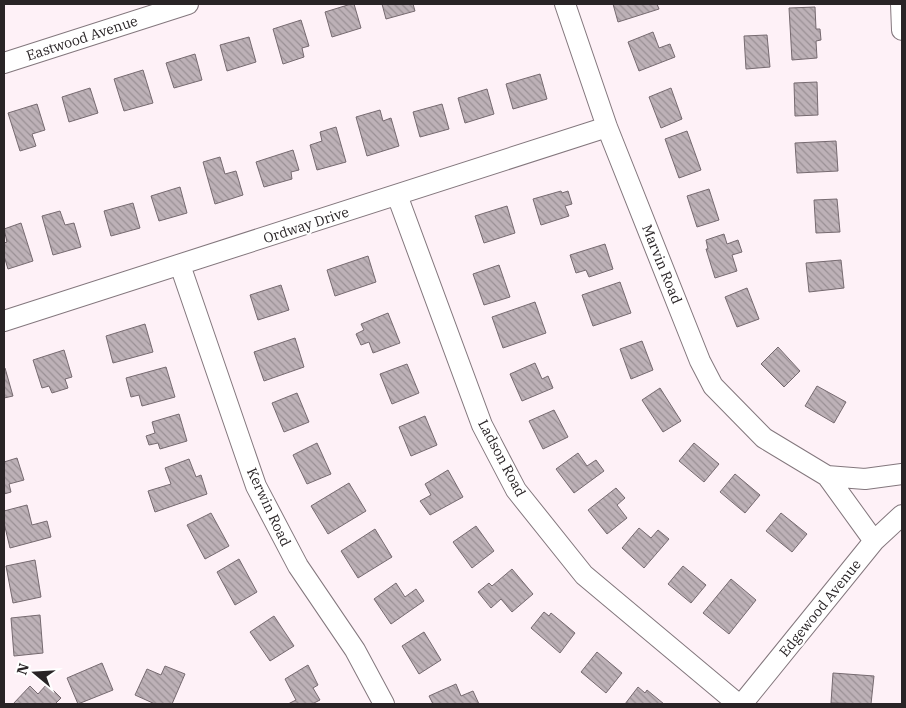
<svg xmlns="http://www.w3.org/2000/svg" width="906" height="708" viewBox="0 0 906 708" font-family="'IBM Plex Serif',serif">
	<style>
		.building { fill: url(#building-back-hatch); stroke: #766a70 }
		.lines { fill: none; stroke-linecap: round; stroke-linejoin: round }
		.minor-casing { stroke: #83777d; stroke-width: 22 }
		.minor { stroke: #fff; stroke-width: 20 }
		.labels { text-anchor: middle; stroke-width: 4.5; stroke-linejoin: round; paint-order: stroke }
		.street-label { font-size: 14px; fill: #292426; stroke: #fff }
	</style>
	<defs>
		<pattern id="building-back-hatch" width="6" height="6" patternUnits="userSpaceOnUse" patternTransform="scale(1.25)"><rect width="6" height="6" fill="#bdb1b7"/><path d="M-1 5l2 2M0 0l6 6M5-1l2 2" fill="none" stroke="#9a9095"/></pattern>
	</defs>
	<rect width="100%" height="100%" fill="#fef1f7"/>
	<!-- building -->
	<path class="building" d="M351,4H354L361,28L332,37L325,12Z
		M382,4H413L415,11L386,19Z
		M613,4H657L659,9L618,22Z
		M815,7L816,29H820L821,40L816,41L817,58L792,60L789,8Z
		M301,20L309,46L302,48L304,57L283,64L273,29Z
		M653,32L659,48L670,44L675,57L639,71L628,42Z
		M767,35L770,67L746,69L744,36Z
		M249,37L256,62L227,71L220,45Z
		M195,54L202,80L174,88L166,63Z
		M143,70L153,103L124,111L114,79Z
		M540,74L547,99L513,109L506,84Z
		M817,82L818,115L795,116L794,83Z
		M90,88L98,113L69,122L62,97Z
		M671,88L682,119L661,128L649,97Z
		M487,89L494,114L465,123L458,98Z
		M37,104L45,130L32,134L36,146L20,151L8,113Z
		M442,104L449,129L420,137L413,112Z
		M380,110L383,121L391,118L399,146L367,156L356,117Z
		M336,127L346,162L317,170L310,145L322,141L320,132Z
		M687,131L701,170L679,178L665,139Z
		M836,141L838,171L797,173L795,143Z
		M293,150L299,170L291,172L292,179L264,187L256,162Z
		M220,157L225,174L236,171L243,195L215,204L203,162Z
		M180,187L187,213L159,221L151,196Z
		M709,189L719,220L697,227L687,196Z
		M561,191L562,193L568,191L572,204L565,206L569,216L541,225L533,199Z
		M837,199L840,232L816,233L814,200Z
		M133,203L140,228L111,236L104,211Z
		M507,206L515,233L484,243L475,216Z
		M60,211L65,225L74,223L81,247L53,255L42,216Z
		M21,223L33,261L8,269L4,256V243L7,242L4,229Z
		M724,234L727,244L738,240L742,252L732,255L737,271L715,278L706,249H708L706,240Z
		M605,244L613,269L589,277L586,270L576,273L570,255Z
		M368,256L376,282L335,296L327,270Z
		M841,260L844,288L809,292L806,263Z
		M499,265L510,297L484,305L473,274Z
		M620,282L631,313L593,326L582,295Z
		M281,285L289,310L258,320L250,295Z
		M747,288L759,319L737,327L725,297Z
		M535,302L546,333L503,348L492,317Z
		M388,313L400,343L373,353L369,342L361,345L356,334L364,330L361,324Z
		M145,324L153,352L113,363L106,336Z
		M295,338L304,367L264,381L254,352Z
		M642,341L653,370L631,379L620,349Z
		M778,347L800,371L784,387L761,364Z
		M64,350L72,377L65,379L68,388L52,393L49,386L42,388L33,360Z
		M535,363L542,379L548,376L553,388L522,401L510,374Z
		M407,364L419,393L392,404L380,374Z
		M166,367L175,397L142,406L139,395L131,397L126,378Z
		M4,368H5L13,396L4,398Z
		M817,386L846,402L834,423L805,406Z
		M660,388L681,421L663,432L642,400Z
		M297,393L309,422L284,432L272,403Z
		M554,410L568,437L543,449L529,421Z
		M179,414L187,441L160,449L158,443L149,445L146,436L155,433L152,422Z
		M425,416L437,445L411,456L399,427Z
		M317,443L331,474L307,484L293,455Z
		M694,443L719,464L704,482L679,461Z
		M578,453L587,466L596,460L604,471L574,493L556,469Z
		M17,458L24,480L9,484L11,492L4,494V462Z
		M189,459L196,477L201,475L207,494L155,512L148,491L171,484L165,468Z
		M448,470L463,497L430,515L420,501L431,495L425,484Z
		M735,474L760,495L745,513L720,492Z
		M349,483L366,511L328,534L311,506Z
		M616,488L625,498L617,505L627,518L607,534L588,510Z
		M27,505L32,525L47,521L51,537L10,548L4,523V511Z
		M211,513L229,546L205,559L187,525Z
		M781,513L807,534L792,552L766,531Z
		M476,526L494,551L472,568L453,542Z
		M639,528L651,538L658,530L669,539L644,568L622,548Z
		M375,529L392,557L358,578L341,551Z
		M239,559L257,592L235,605L217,572Z
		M35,560L41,597L13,603L6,566Z
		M683,566L706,585L691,603L668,584Z
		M512,569L533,594L512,612L501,599L491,608L478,592L489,583L492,586Z
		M731,579L756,600L729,634L703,613Z
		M396,583L405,597L416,589L424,601L391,624L374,599Z
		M544,612L549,616L551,613L575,633L560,653L531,628Z
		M40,615L43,653L14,656L11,618Z
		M274,616L294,646L270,661L250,632Z
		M424,632L441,660L419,674L402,646Z
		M597,652L622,673L606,693L581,672Z
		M102,663L113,690L78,704L67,678Z
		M308,665L318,685L313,688L320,700L312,704H288L296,700L285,679Z
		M165,666L185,674L172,704H155L135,695L147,669L161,675Z
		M833,673L874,676L871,704L831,703Z
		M47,684L61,698L55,704H13L30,686L38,694Z
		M456,684L461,696L473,691L479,704H433L429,696Z
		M638,687L645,693L647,690L664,704H625Z"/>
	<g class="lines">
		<defs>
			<path id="minor" d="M565,4L607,127L700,361L713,386L764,438L827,476L865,479L902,474
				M901,4L902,30
				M4,63L188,4
				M397,195L482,425L516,490L584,575L738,704
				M180,265L256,486L298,566L355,650L384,704
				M4,321L607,127
				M827,476L874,541
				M742,704L874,541L902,515"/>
		</defs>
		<!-- minor casing -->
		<use href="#minor" class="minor-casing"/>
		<!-- minor -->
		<use href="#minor" class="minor"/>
	</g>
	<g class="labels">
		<!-- street labels -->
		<g class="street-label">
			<text transform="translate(82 38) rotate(-18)" y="5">Eastwood Avenue</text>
			<text transform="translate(306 225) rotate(-18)" y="5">Ordway Drive</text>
			<text transform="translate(662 264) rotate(68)" y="5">Marvin Road</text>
			<text transform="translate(502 458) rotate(62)" y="5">Ladson Road</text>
			<text transform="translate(269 507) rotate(65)" y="5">Kerwin Road</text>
			<text transform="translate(820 608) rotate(-51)" y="5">Edgewood Avenue</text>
		</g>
	</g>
	<!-- border -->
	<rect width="906" height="708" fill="none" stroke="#292426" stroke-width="10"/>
	<!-- north arrow -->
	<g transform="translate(35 673) rotate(288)" stroke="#ffffff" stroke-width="4" paint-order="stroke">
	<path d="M0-4L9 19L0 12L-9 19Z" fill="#292426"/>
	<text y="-8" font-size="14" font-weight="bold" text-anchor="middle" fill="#292426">N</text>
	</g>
</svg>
